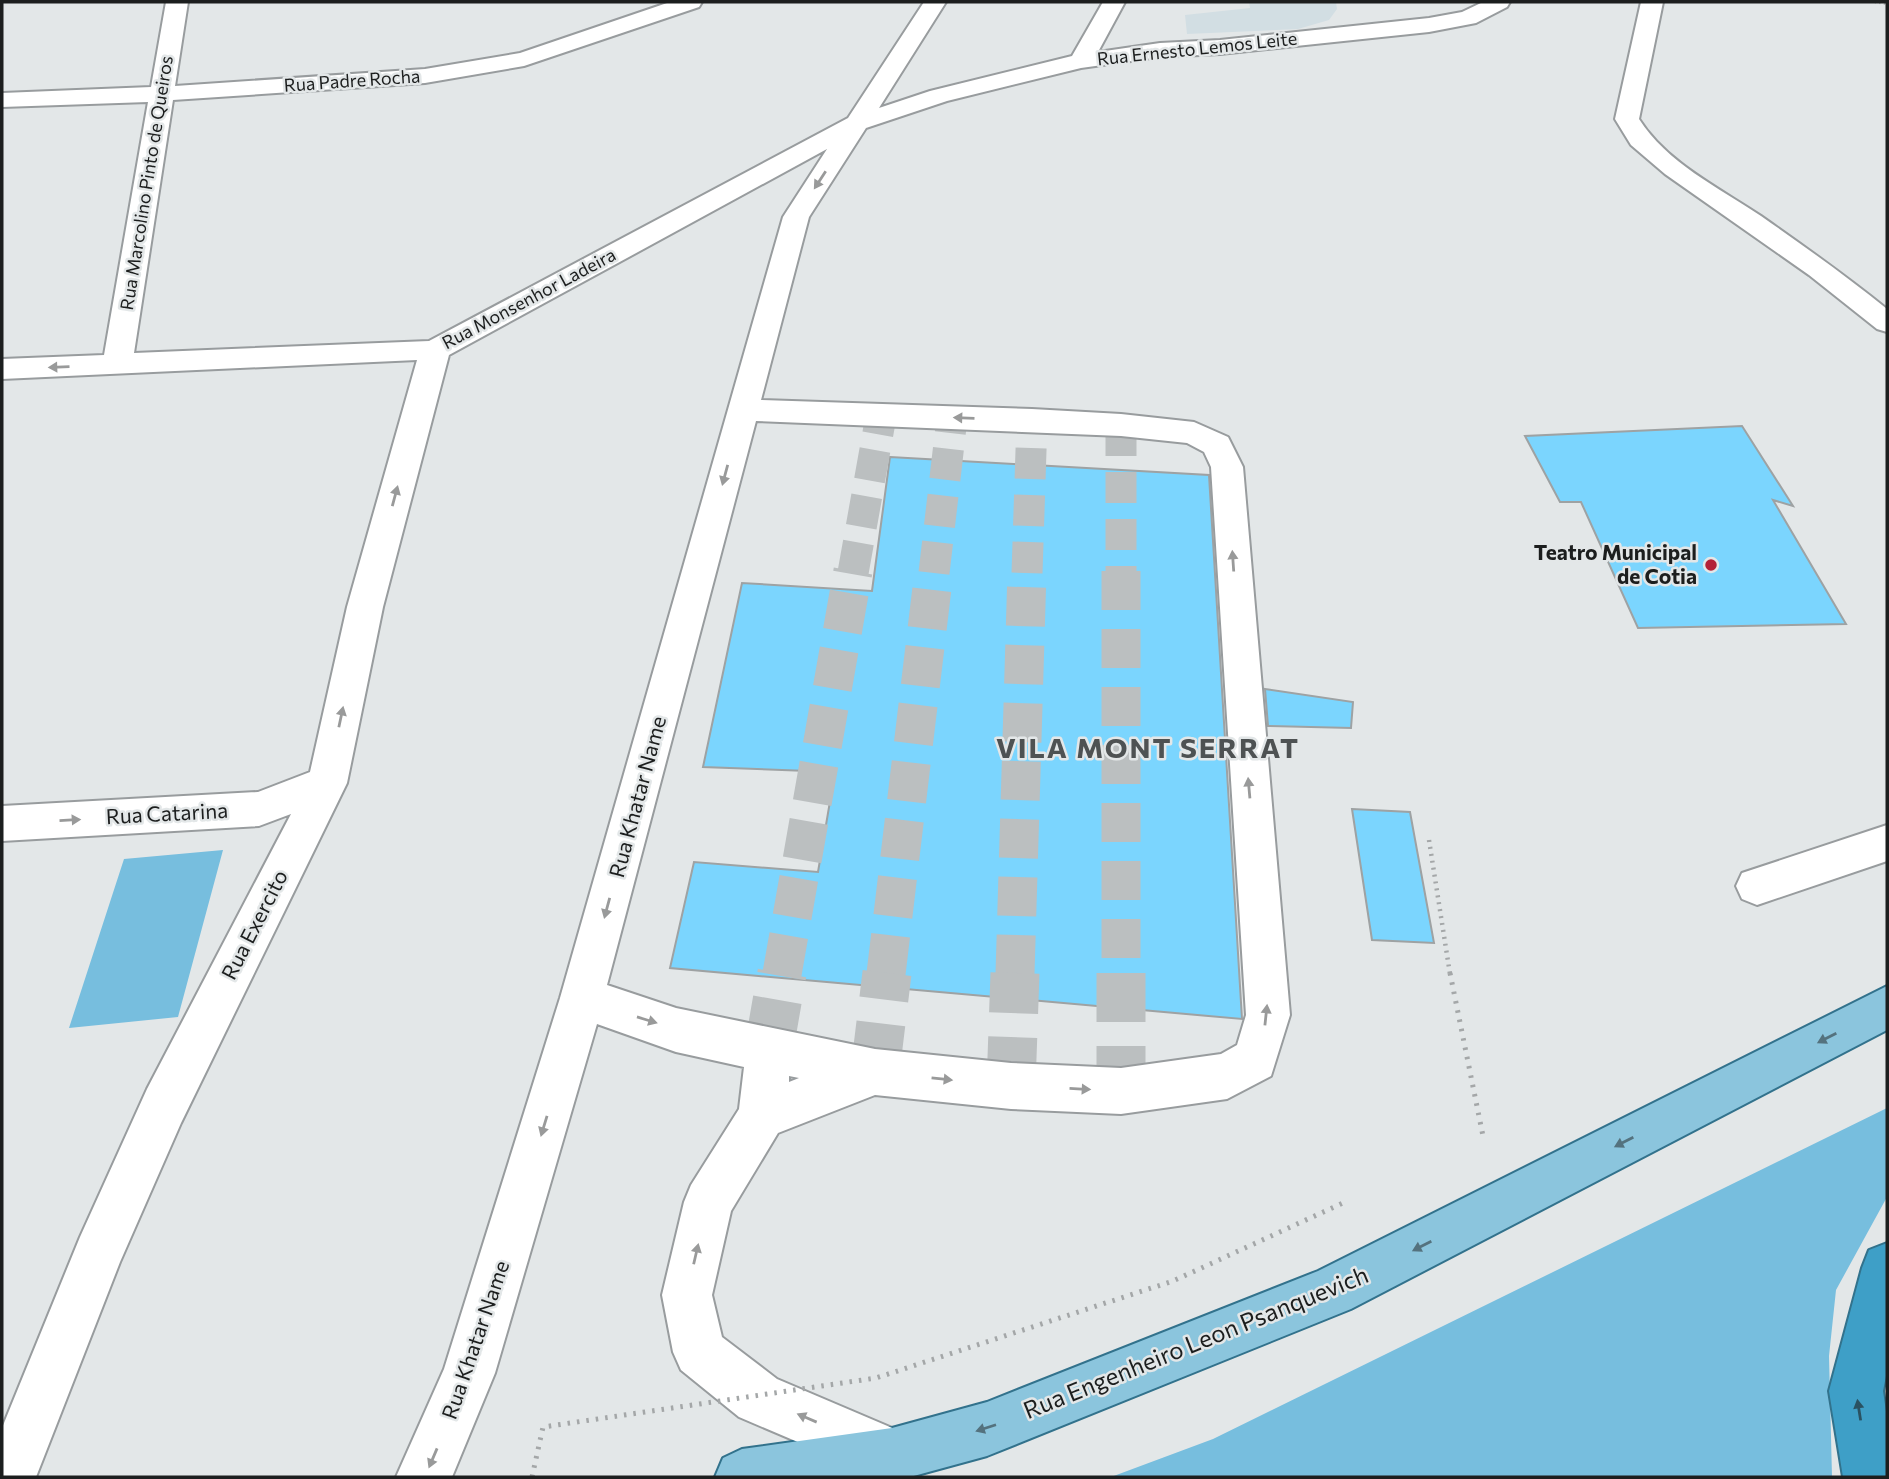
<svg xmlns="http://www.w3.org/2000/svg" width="1889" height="1479" viewBox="0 0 1889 1479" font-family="Commissioner,sans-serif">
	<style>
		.built { fill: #d2dee3 }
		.green { fill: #77bede }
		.building { fill: #7bd5fe; stroke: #9ea2a3; stroke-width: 2 }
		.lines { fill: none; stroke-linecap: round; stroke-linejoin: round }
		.minor-tunnel-far2 { stroke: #bbbfc0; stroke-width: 31; stroke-dasharray: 31 16; stroke-linecap: butt }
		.minor-tunnel-far1 { stroke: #bbbfc0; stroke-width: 39; stroke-dasharray: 39 19; stroke-linecap: butt }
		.minor-tunnel { stroke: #bbbfc0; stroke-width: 49; stroke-dasharray: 49 24; stroke-linecap: butt }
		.minor-casing { stroke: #989c9e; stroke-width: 4 }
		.major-casing { stroke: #32728c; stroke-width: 4 }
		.highway-casing { stroke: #32728c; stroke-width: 4 }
		.path-far2 { stroke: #a4a7a8; stroke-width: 2.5; stroke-dasharray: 1 3.5; stroke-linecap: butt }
		.path-far1 { stroke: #a4a7a8; stroke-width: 4.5; stroke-dasharray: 2 5; stroke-linecap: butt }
		.path { stroke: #a4a7a8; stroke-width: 5; stroke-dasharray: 2.5 7; stroke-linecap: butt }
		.minor { fill: #fff; fill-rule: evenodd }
		.major { fill: #8bc5dd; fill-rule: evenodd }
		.highway { fill: #3e9fc7; fill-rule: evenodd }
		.path-bridge { stroke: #a4a7a8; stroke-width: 5; stroke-dasharray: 2.5 7; stroke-linecap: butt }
		.oneway { fill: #999a9a }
		.oneway2 { fill: #54727e }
		.oneway3 { fill: #2a5262 }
		.poi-dot { fill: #b32037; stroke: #e3e7e8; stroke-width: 2.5 }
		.labels { text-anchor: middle; stroke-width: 5; stroke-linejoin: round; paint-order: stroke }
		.far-street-label { font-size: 18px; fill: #1c1e1e; stroke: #e3e7e8 }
		.poi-label { font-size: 21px; font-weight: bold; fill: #1c1e1e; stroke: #e3e7e8; text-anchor: end }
		.street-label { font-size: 21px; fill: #1c1e1e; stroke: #e3e7e8 }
		.near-street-label { font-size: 24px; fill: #1c1e1e; stroke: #e3e7e8 }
		.district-label { font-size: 28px; font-weight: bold; letter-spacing: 2px; fill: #4e5253; stroke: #e3e7e8 }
	</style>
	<rect width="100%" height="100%" fill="#e3e7e8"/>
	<!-- built -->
	<path class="built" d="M1249,2H1336L1337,9L1329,20L1298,29L1187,34L1185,15L1250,8Z"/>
	<!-- green -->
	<path class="green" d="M223,850L178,1017L69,1028L124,859Z
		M1887,1108V1197L1836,1290L1829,1356L1832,1477H1111L1213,1439Z"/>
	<!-- building -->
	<path class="building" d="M1742,426L1793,506L1773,500L1846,624L1638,628L1581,502H1560L1525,436Z
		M890,457L1209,475L1242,1019L670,968L694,862L818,872L835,772L703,767L742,583L872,591Z
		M1265,689L1353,702L1351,728L1268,726Z
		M1352,809L1410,812L1434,943L1372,940Z"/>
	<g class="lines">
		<!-- minor-tunnel-far2 -->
		<path class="minor-tunnel-far2" d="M1121,425V573
			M853,573L881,416
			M934,573L952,418
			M1027,573L1032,420"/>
		<!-- minor-tunnel-far1 -->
		<path class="minor-tunnel-far1" d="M1121,571V974
			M782,974L853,571
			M886,974L934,571
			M1015,974L1027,571"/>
		<!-- minor-tunnel -->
		<path class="minor-tunnel" d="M1121,973V1091
			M769,1048L782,973
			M875,1072L887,973
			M1011,1086L1015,973"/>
		<defs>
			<path id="minor" d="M166,2H188L175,86L425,69L520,53L670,2H702L699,7L524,66L425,83L173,100L134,353L429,341L848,118L924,2H946L879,108L930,91L1072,56L1103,2H1125L1098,52L1160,43L1220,40L1429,18L1462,12L1483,2H1510L1507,7L1476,23L1429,32L1220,54L1160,57L1081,68L947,101L866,128L809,217L761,400L1032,409L1121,414L1194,422L1228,437L1243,467L1290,1015L1271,1076L1227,1099L1121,1114L1011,1109L875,1095L778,1133L731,1211L712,1295L722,1337L777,1379L911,1436L919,1455L911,1474L904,1477H880L739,1417L681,1370L673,1352L662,1295L684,1202L691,1185L739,1109L744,1067L676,1052L597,1024L495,1373L452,1477H396L444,1369L560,998L783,217L827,149L449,355L383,607L347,783L181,1123L120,1262L36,1477H2V1428L80,1237L147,1089L291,814L259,826L2,841V806L258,792L310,772L347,607L417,360L2,379V359L104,355L148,102L2,107V93L151,87ZM756,421L1121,436L1187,443L1204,452L1211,467L1246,1015L1237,1045L1221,1054L1121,1068L1011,1063L875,1049L676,1008L607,985ZM789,1076L799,1078L789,1082Z
				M1641,2H1663L1639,119C1666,162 1719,188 1761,216C1804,246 1846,276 1887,309V332L1877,329L1809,275L1665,174L1631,145L1615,119Z
				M1887,825V861L1757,905L1742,899L1736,886L1742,873Z"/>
			<path id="major" d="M1887,986V1030L1351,1309L987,1456L910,1477H715L723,1458L742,1449L892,1428L987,1402L1318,1271Z"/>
			<path id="highway" d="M1887,1243V1371L1883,1391L1887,1418V1477H1843L1829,1391L1862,1268L1869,1250Z"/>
		</defs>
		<!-- minor casing -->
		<use href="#minor" class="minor-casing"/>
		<!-- major casing -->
		<use href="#major" class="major-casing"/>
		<!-- highway casing -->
		<use href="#highway" class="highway-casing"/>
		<!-- path-far2 -->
		<path class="path-far2" d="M1875,2L1887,4"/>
		<!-- path-far1 -->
		<path class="path-far1" d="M1429,840L1450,974"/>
		<!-- path -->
		<path class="path" d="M1450,973L1483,1136"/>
		<!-- minor -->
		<use href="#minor" class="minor"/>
		<!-- major -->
		<use href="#major" class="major"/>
		<!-- highway -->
		<use href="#highway" class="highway"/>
		<!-- path-bridge -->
		<path class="path-bridge" d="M532,1477L543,1427L876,1378L1173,1281L1345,1202"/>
	</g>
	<!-- one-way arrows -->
	<defs><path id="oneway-solid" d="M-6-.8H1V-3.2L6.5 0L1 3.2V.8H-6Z" transform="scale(1.75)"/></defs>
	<g class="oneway">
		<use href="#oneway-solid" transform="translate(820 180) rotate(123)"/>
		<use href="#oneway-solid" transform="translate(59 367) rotate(178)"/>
		<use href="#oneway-solid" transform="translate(964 418) rotate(-178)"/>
		<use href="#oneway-solid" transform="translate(725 475) rotate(105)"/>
		<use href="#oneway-solid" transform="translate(395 496) rotate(-75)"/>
		<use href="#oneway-solid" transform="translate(1233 561) rotate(-94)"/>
		<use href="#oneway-solid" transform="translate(341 717) rotate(-78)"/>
		<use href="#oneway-solid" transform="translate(1249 788) rotate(-95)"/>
		<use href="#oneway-solid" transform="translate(70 820) rotate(-3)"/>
		<use href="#oneway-solid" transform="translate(607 908) rotate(105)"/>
		<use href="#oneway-solid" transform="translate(1266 1015) rotate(-84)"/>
		<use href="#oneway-solid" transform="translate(647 1020) rotate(17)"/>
		<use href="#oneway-solid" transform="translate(942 1079) rotate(6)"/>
		<use href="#oneway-solid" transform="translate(1080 1089) rotate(3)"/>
		<use href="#oneway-solid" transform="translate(544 1126) rotate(107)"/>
		<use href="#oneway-solid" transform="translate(696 1254) rotate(-77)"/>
		<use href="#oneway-solid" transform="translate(807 1418) rotate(-157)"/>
		<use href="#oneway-solid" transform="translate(433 1458) rotate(113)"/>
	</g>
	<g class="oneway2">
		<use href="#oneway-solid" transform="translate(1827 1038) rotate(153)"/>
		<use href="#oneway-solid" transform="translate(1624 1142) rotate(153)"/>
		<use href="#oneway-solid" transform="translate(1422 1246) rotate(153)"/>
		<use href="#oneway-solid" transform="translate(986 1428) rotate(162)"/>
	</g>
	<use class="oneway3" href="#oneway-solid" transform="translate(1859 1410) rotate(-99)"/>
	<!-- markers -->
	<circle class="poi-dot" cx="1711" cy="565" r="7"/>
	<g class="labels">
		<!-- far-street labels -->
		<g class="far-street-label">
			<text transform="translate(1197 49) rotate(-6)" y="6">Rua Ernesto Lemos Leite</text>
			<text transform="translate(352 81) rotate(-4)" y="6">Rua Padre Rocha</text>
			<text transform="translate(147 183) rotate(-81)" y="6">Rua Marcolino Pinto de Queiros</text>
			<text transform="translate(529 299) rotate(-28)" y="6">Rua Monsenhor Ladeira</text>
		</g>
		<!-- poi labels -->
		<g class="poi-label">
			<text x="1697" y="560">Teatro Municipal<tspan x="1697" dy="24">de Cotia</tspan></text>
		</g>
		<!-- street labels -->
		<g class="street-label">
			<text transform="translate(638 797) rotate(-75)" y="7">Rua Khatar Name</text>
			<text transform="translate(167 814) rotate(-3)" y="7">Rua Catarina</text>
			<text transform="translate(255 925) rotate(-63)" y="7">Rua Exercito</text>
			<text transform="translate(476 1340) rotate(-71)" y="7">Rua Khatar Name</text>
		</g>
		<!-- near-street labels -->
		<g class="near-street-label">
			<text transform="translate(1196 1343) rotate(-22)" y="8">Rua Engenheiro Leon Psanquevich</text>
		</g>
		<!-- district labels -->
		<g class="district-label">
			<text x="1148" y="758">VILA MONT SERRAT</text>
		</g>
	</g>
	<!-- border -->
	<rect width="1889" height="1479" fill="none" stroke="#1c1e1e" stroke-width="7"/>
</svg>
